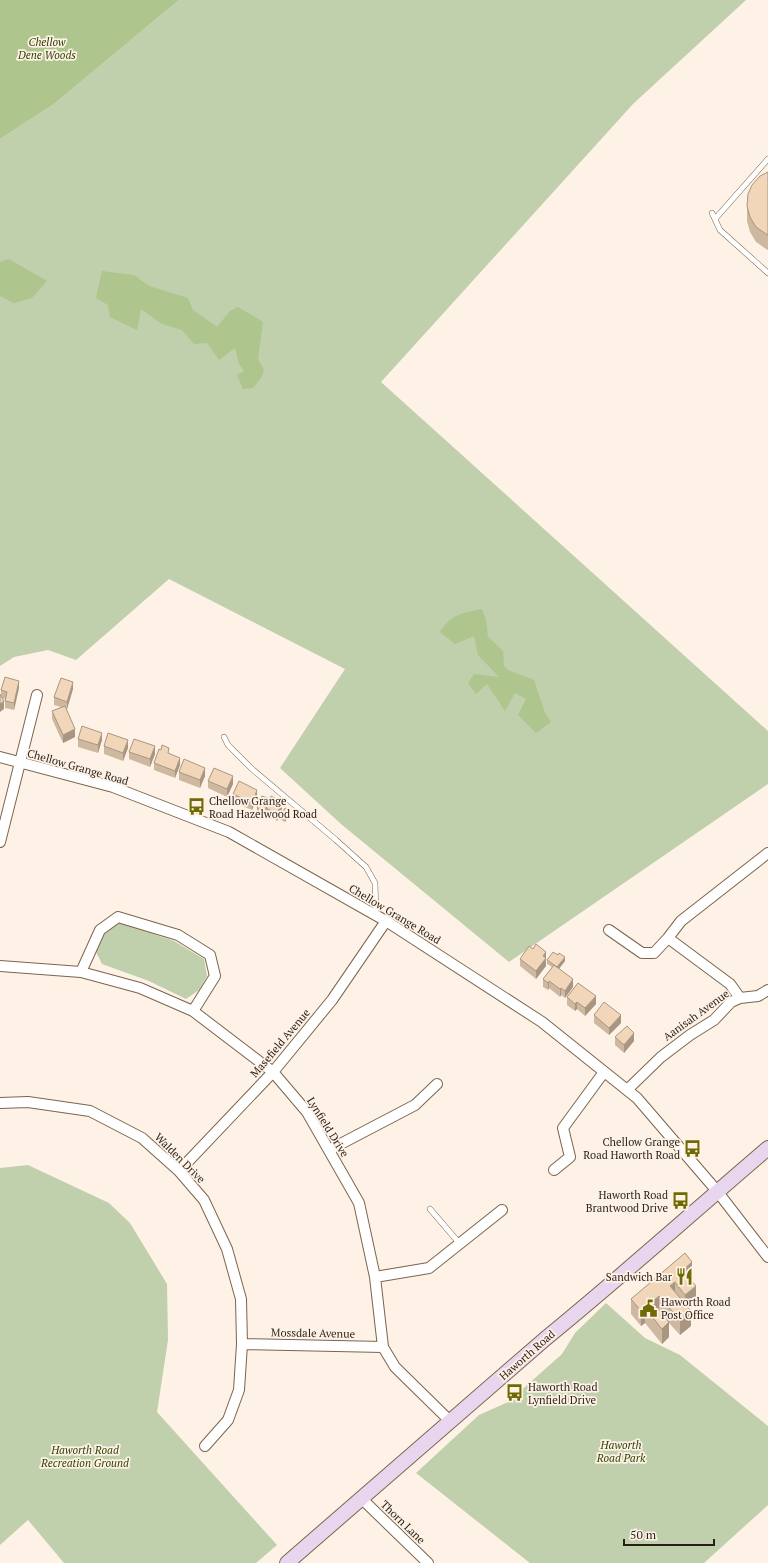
<svg xmlns="http://www.w3.org/2000/svg" width="768" height="1563" viewBox="0 0 768 1563" font-family="'PT Serif',serif">
	<style>
		.green { fill: #c0cfac }
		.forest { fill: #aec58d }
		.lines { fill: none; stroke-linecap: round; stroke-linejoin: round }
		.lane-casing { stroke: #7c654c; stroke-width: 6 }
		.street-casing { stroke: #7c654c; stroke-width: 12 }
		.secondary-casing { stroke: #7c654c; stroke-width: 16 }
		.lane { stroke: #fff; stroke-width: 5 }
		.street { stroke: #fff; stroke-width: 10 }
		.secondary { stroke: #e8d6ef; stroke-width: 14 }
		.wall { fill: #cfb8a0 }
		.shaded-wall { fill: #a99682 }
		.building { fill: #f1d6ba; stroke: #a99682 }
		.labels { text-anchor: middle; stroke-width: 3.5; stroke-linejoin: round; paint-order: stroke }
		.park-label { font-size: 11px; font-style: italic; fill: #2f4201; stroke: #fef2e7 }
		.street-label { font-size: 11px; fill: #291f15; stroke: #fef2e7 }
		.poi-label { font-size: 11px; fill: #291f15; stroke: #fef2e7; text-anchor: start }
	</style>
	<rect width="100%" height="100%" fill="#fef2e7"/>
	<!-- green -->
	<path class="green" d="M179,0H746L633,104L381,382L768,731V784L509,962L341,824L280,768L345,669L169,579L76,660L48,650L14,657L0,666V139L54,104Z
		M119,922L174,941L204,959L207,976L199,990L186,999L149,981L102,964L96,952L104,932Z
		M28,1165L109,1203L130,1223L167,1284L168,1340L157,1412L277,1545L256,1563H64L28,1520L0,1545V1168Z
		M606,1303L645,1338L680,1355L768,1426V1505L704,1563H530L416,1473L479,1415L508,1402L562,1354L575,1333Z"/>
	<!-- forest -->
	<path class="forest" d="M0,0H179L54,104L0,139Z
		M9,259L47,281L32,298L14,303L0,296V262Z
		M102,271L134,275L149,286L188,298L193,310L217,327L230,311L238,307L263,322L258,359L264,370L261,378L253,388L243,389L237,375L244,371L239,364L235,348L219,360L207,343L194,344L182,330L162,324L141,309L137,330L110,317L108,305L96,298Z
		M482,609L486,620L488,637L503,651L504,666L508,670L534,680L545,713L551,722L536,733L518,715L526,699L515,693L505,711L487,684L476,694L468,683L474,674L499,677L478,655L474,636L455,644L440,632C451,614 463,613 482,609Z"/>
	<g class="lines">
		<defs>
			<path id="lane" d="M712,213L720,230L768,273
				M715,219L768,159
				M224,737L228,745L252,769L336,840L366,867L375,883L376,916
				M430,1209L460,1244"/>
			<path id="street" d="M0,757L113,787L229,832L386,921L542,1022L637,1098L717,1191L768,1257
				M0,842L37,695
				M609,930L642,953H654L668,938
				M0,966L81,972L140,988L193,1011L273,1072L307,1112L359,1203L375,1277L383,1347L395,1367L451,1422
				M81,972L100,930L118,917L178,935L210,955L215,976L193,1011
				M740,998L730,984L668,938L681,921L768,853
				M627,1090L661,1057L690,1035L714,1020L731,1002L740,998L758,996L768,990
				M0,1103L28,1102L90,1111L142,1138L179,1171L204,1200L227,1249L241,1299L242,1344L239,1390L228,1420L205,1446
				M329,1150L415,1105L437,1084
				M554,1170L570,1157L563,1128L604,1072
				M179,1171L273,1072L332,1000L386,921
				M375,1277L429,1268L502,1210
				M242,1344L383,1347
				M361,1498L428,1563"/>
			<path id="secondary" d="M287,1563L545,1339C621,1277 693,1212 768,1148"/>
		</defs>
		<!-- lane casing -->
		<use href="#lane" class="lane-casing"/>
		<!-- street casing -->
		<use href="#street" class="street-casing"/>
		<!-- secondary casing -->
		<use href="#secondary" class="secondary-casing"/>
		<!-- lane -->
		<use href="#lane" class="lane"/>
		<!-- street -->
		<use href="#street" class="street"/>
		<!-- secondary -->
		<use href="#secondary" class="secondary"/>
	</g>
	<!-- wall -->
	<path class="wall" d="M768,172V250L766,249L756,242L750,232L747,221V206Z
		M19,688L14,710L5,708V699L3,698L4,709L1,696V690Z
		M73,689L67,709H66L75,737L63,743L52,719V711L61,707L54,705V697Z
		M78,739L102,740L98,753L78,747Z
		M104,746L128,748L123,761L104,754Z
		M129,752L155,754L150,767L129,759Z
		M169,753L180,765L175,778L154,770V763Z
		M179,772L205,776L200,788L179,780Z
		M208,781L233,784L227,797L208,788Z
		M233,794L257,798L252,810L233,802Z
		M257,808L282,809L277,821L257,812Z
		M289,814L285,822L281,820V816Z
		M533,949L546,952V966L536,979L520,966V959Z
		M547,960L565,961L559,969L573,987L565,998L561,995L560,997L549,988L548,990L543,987V979L552,967L547,964Z
		M567,997L596,1004L585,1016L577,1009L575,1011L567,1005Z
		M594,1015L621,1023L609,1035L594,1023Z
		M615,1037L634,1041L624,1053L615,1045Z
		M685,1253L692,1277L690,1279L696,1301L688,1307L691,1326L680,1335L669,1323V1337L662,1344L645,1323L641,1326L631,1314V1299Z"/>
	<!-- shaded-wall -->
	<path class="shaded-wall" d="M19,681V688L14,710V703Z
		M73,682V689L67,709V702Z
		M4,701V709L0,712V704Z
		M75,729V737L63,743V735Z
		M102,733V740L98,753V745Z
		M128,740V748L123,761V753Z
		M155,746V754L150,767V759Z
		M180,758V765L175,778V771Z
		M205,768V776L200,788V780Z
		M233,776V784L227,797V789Z
		M257,790V798L252,810V803Z
		M282,802V809L277,821V814Z
		M289,810V814L285,822V818Z
		M546,952V966L536,979V971L543,956Z
		M565,957V961L557,971V967Z
		M573,979V987L565,998V991Z
		M549,981V988L548,990V983Z
		M561,988V995L560,997V989Z
		M596,996V1004L585,1016V1008Z
		M577,1002V1009L575,1011V1004Z
		M621,1015V1023L609,1035V1028Z
		M634,1033V1041L624,1053V1045Z
		M692,1262V1277L683,1285V1270Z
		M675,1282V1297L670,1286Z
		M696,1286V1301L685,1310V1295Z
		M659,1296V1311L652,1302Z
		M645,1308V1323L641,1326V1311Z
		M691,1311V1326L680,1335V1320Z
		M669,1322V1337L662,1344V1329Z"/>
	<!-- building -->
	<path class="building" d="M768,172V235L766,234L756,227L750,217L747,206L748,194L752,185L760,176Z
		M5,677L19,681L14,703L5,701L7,692L1,690Z
		M61,678L73,682L67,702L54,697Z
		M0,694L4,701L0,704Z
		M65,706L75,729L63,735L52,711Z
		M82,726L102,733L98,745L78,739Z
		M108,733L128,740L123,753L104,746Z
		M134,739L155,746L150,759L129,752Z
		M162,745L169,748L168,753L180,758L175,771L154,763L159,749L161,750Z
		M184,759L205,768L200,780L179,772Z
		M214,768L233,776L227,789L208,781Z
		M239,781L257,790L252,803L233,794Z
		M262,796L270,799L266,808V812L257,808Z
		M271,796L282,802L277,814L266,808Z
		M285,808L289,810L285,818L281,816Z
		M536,944L546,952L543,956L546,958L536,971L520,959L529,946L533,949Z
		M553,952L558,955L559,953L565,957L557,967L547,960Z
		M554,965L573,979L565,991L561,988L560,989L549,981L548,983L543,979Z
		M578,983L596,996L585,1008L577,1002L575,1004L567,997Z
		M604,1002L621,1015L609,1028L594,1015Z
		M627,1026L634,1033L624,1045L615,1037Z
		M685,1253L692,1262L683,1270L696,1286L685,1295L675,1282L670,1286L691,1311L680,1320L659,1296L652,1302L669,1322L662,1329L645,1308L641,1311L631,1299Z"/>
	<!-- icons -->
	<defs>
		<symbol id="bus-bare" viewBox="-9 -9 18 18"><path d="M-5-6H5V4H4V6H2V4H-2V6H-4V4H-5ZM-3.5-4V0h7V-4ZM-3.5 1.2v1.5H-2V1.2ZM2 1.2v1.5H3.5V1.2Z" fill="#6f6a03" stroke="#fef2e7" stroke-width="2.5" paint-order="stroke"/></symbol>
		<symbol id="restaurant-bare" viewBox="-9 -9 18 18"><path d="M-5-6h1v4h1v-4h1v4h1v-4h1v5L-1.5 .5V6h-2V.5L-5-1ZM5-6V6H3V1.5H1.5Q1.5-4 5-6Z" fill="#6f6a03" stroke="#fef2e7" stroke-width="2.5" paint-order="stroke"/></symbol>
		<symbol id="civic-bare" viewBox="-9 -9 18 18"><path d="M-.6-6.5H3V-4.5H.6V-3L4-1V1h2V6H-6V1h2V-1L-.6-3ZM-1.2 2.5V6h2.4V2.5Z" fill="#6f6a03" stroke="#fef2e7" stroke-width="2.5" paint-order="stroke"/></symbol>
	</defs>
	<g fill-rule="evenodd">
		<use href="#bus-bare" x="184" y="794" width="25" height="25"/>
		<use href="#bus-bare" x="680" y="1136" width="25" height="25"/>
		<use href="#bus-bare" x="668" y="1188" width="25" height="25"/>
		<use href="#restaurant-bare" x="672" y="1264" width="25" height="25"/>
		<use href="#civic-bare" x="636" y="1296" width="25" height="25"/>
		<use href="#bus-bare" x="502" y="1380" width="25" height="25"/>
	</g>
	<g class="labels">
		<!-- park labels -->
		<g class="park-label">
			<text x="47" y="46">Chellow<tspan x="47" dy="13">Dene Woods</tspan></text>
			<text x="621" y="1449">Haworth<tspan x="621" dy="13">Road Park</tspan></text>
			<text x="85" y="1454">Haworth Road<tspan x="85" dy="13">Recreation Ground</tspan></text>
		</g>
		<!-- street labels -->
		<g class="street-label">
			<text transform="translate(78 767) rotate(16)" y="4">Chellow Grange Road</text>
			<text transform="translate(395 914) rotate(31)" y="4">Chellow Grange Road</text>
			<text transform="translate(696 1015) rotate(-36)" y="4">Aanisah Avenue</text>
			<text transform="translate(280 1043) rotate(-50)" y="4">Masefield Avenue</text>
			<text transform="translate(328 1127) rotate(58)" y="4">Lynfield Drive</text>
			<text transform="translate(180 1158) rotate(45)" y="4">Walden Drive</text>
			<text transform="translate(313 1333) rotate(1)" y="4">Mossdale Avenue</text>
			<text transform="translate(527 1355) rotate(-41)" y="4">Haworth Road</text>
			<text transform="translate(403 1522) rotate(44)" y="4">Thorn Lane</text>
		</g>
		<!-- poi labels -->
		<g class="poi-label">
			<text x="209" y="805">Chellow Grange<tspan x="209" dy="13">Road Hazelwood Road</tspan></text>
			<text x="680" y="1146" text-anchor="end">Chellow Grange<tspan x="680" dy="13">Road Haworth Road</tspan></text>
			<text x="668" y="1199" text-anchor="end">Haworth Road<tspan x="668" dy="13">Brantwood Drive</tspan></text>
			<text x="672" y="1281" text-anchor="end">Sandwich Bar</text>
			<text x="661" y="1306">Haworth Road<tspan x="661" dy="13">Post Office</tspan></text>
			<text x="528" y="1391">Haworth Road<tspan x="528" dy="13">Lynfield Drive</tspan></text>
		</g>
	</g>
	<!-- scale -->
	<path d="M624 1539v6h90v-6" fill="none" stroke="#291f15" stroke-width="2"/>
	<text x="630" y="1539" font-size="12" fill="#291f15" stroke="#fef2e7" stroke-width="3" paint-order="stroke">50 m</text>
</svg>
